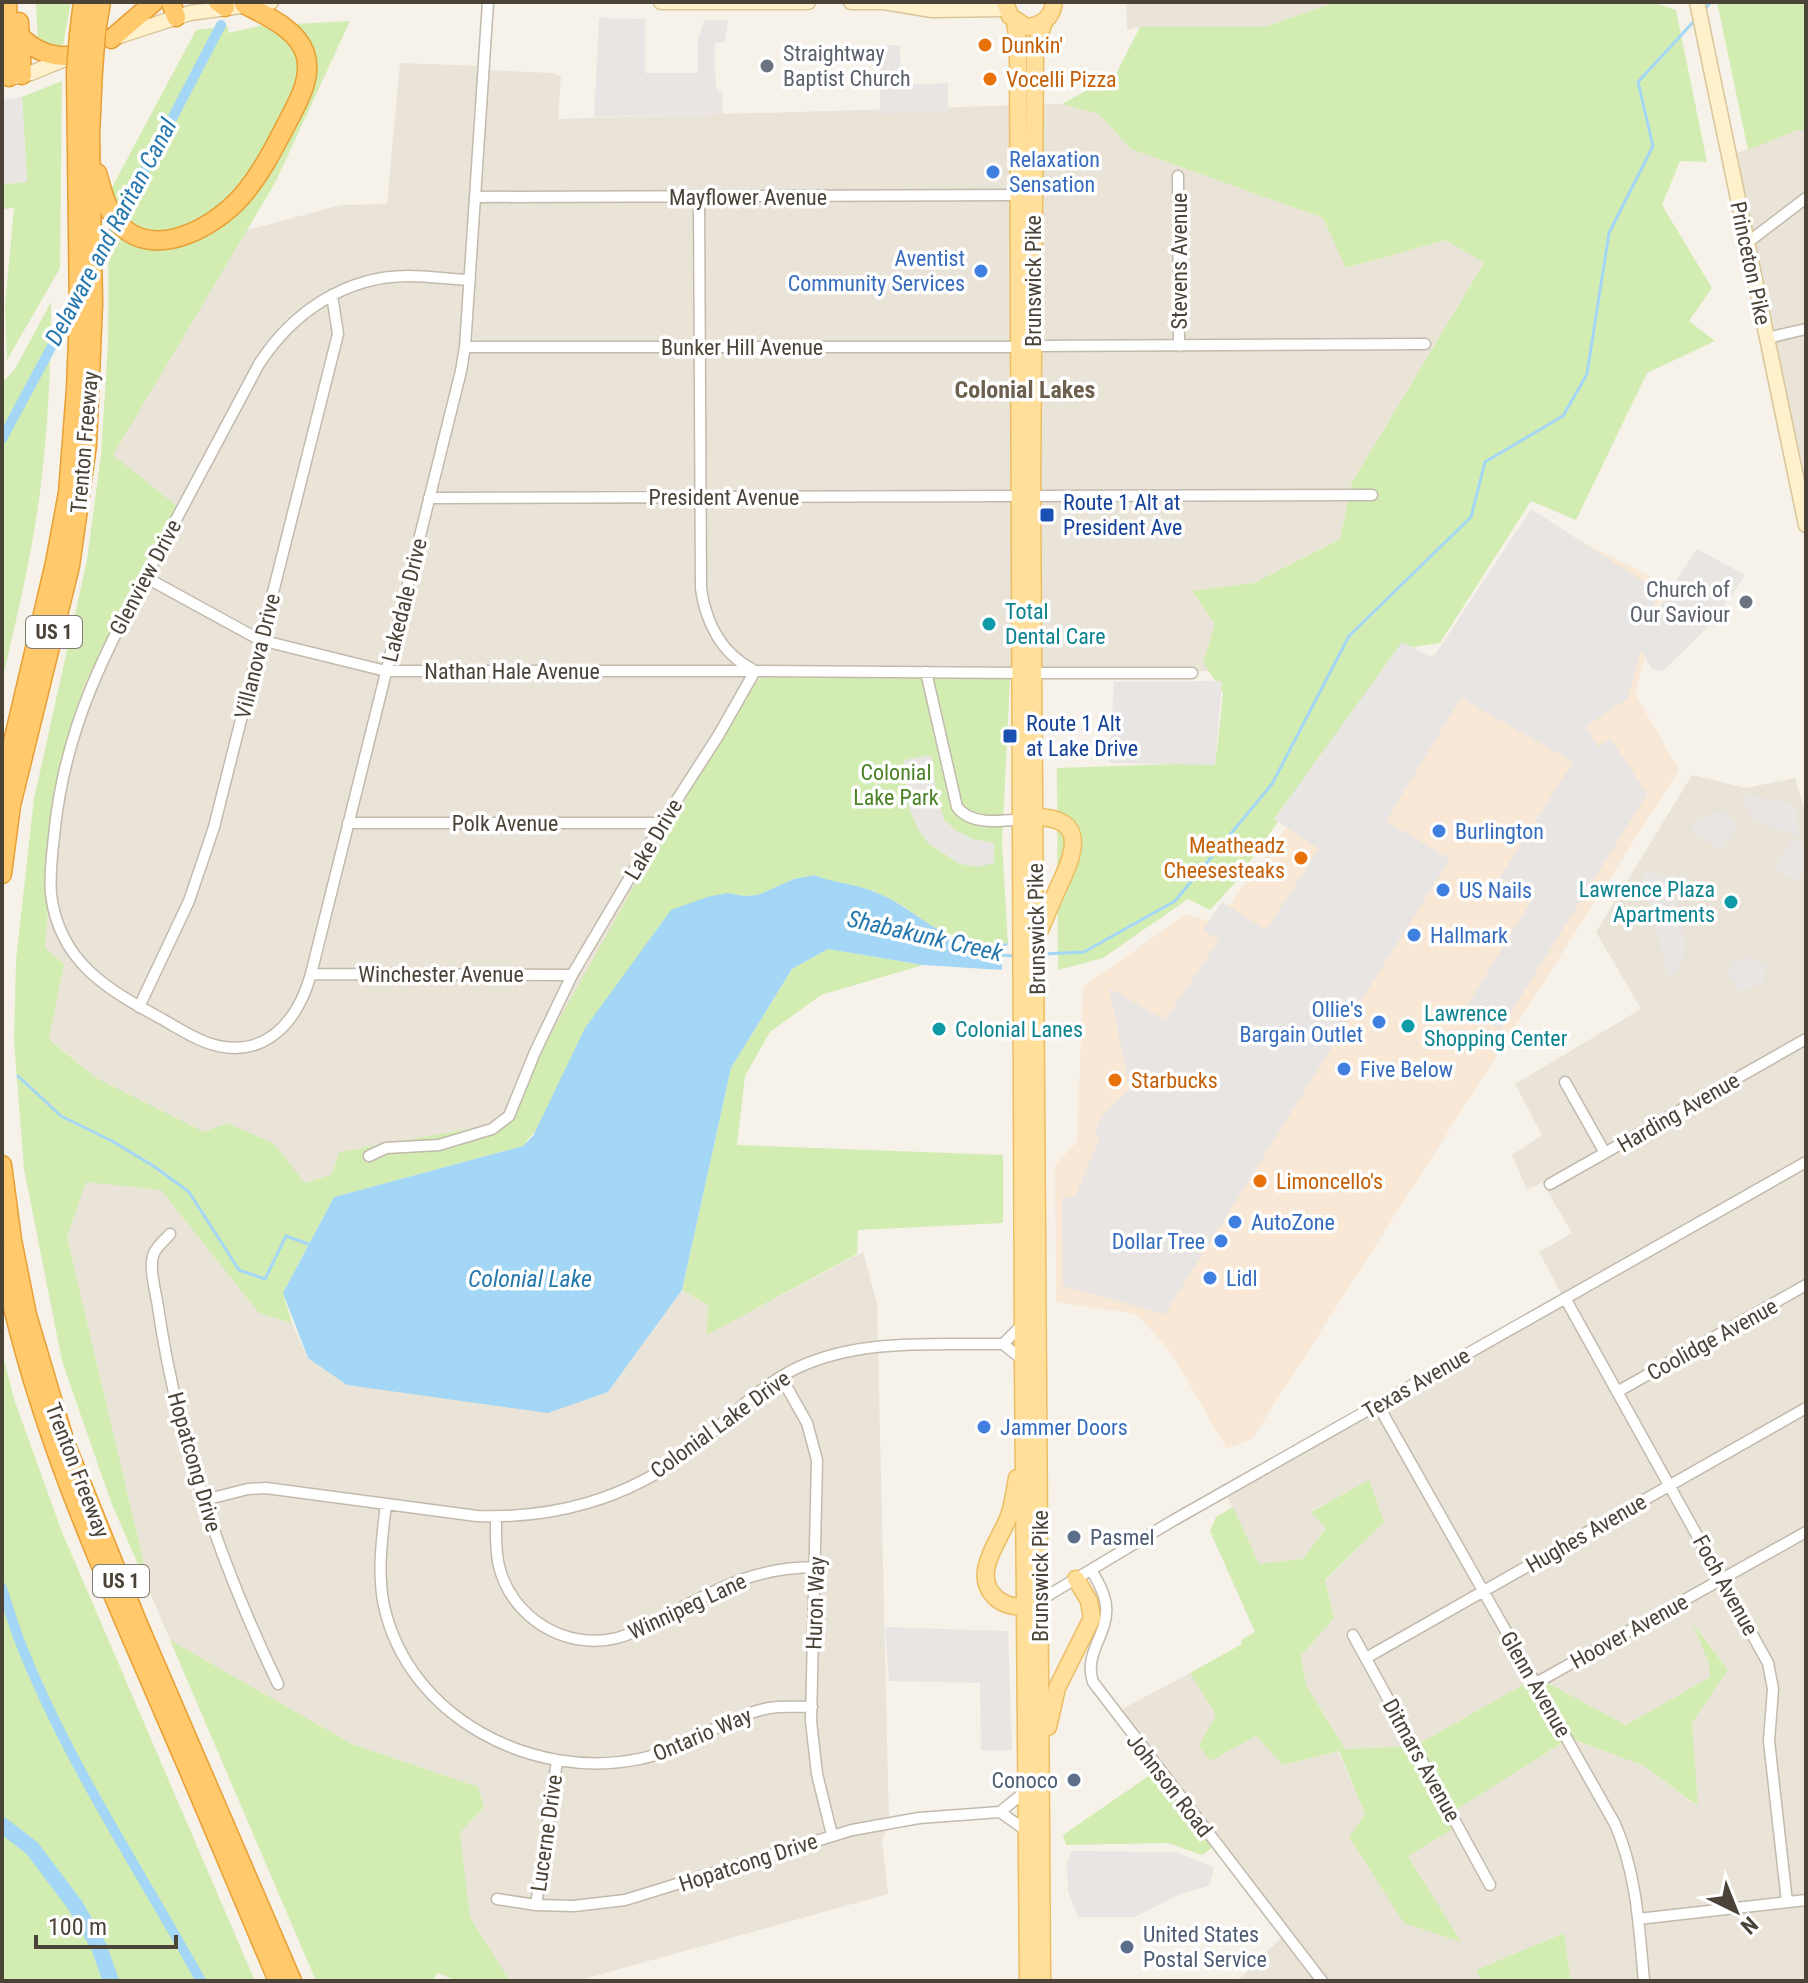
<svg xmlns="http://www.w3.org/2000/svg" width="1808" height="1983" viewBox="0 0 1808 1983" font-family="'Roboto Condensed',sans-serif">
	<style>
		.residential { fill: #eae4d8 }
		.commercial { fill: #f8e8d5 }
		.green { fill: #d3ecb1 }
		.parking { fill: #e8e5e2 }
		.water { fill: #a4d7f5 }
		.lines { fill: none; stroke-linecap: round; stroke-linejoin: round }
		.stream { stroke: #a4d7f5; stroke-width: 3 }
		.canal { stroke: #a4d7f5; stroke-width: 10 }
		.river { stroke: #a4d7f5; stroke-width: 16 }
		.minor-casing { stroke: #c2baac; stroke-width: 13 }
		.secondary-casing { stroke: #d9c598; stroke-width: 17 }
		.primary-casing { stroke: #ecbe63; stroke-width: 19 }
		.motorway-casing { stroke: #e89f33; stroke-width: 21 }
		.minor { stroke: #fff; stroke-width: 10 }
		.secondary { stroke: #fff1cb; stroke-width: 14 }
		.primary { stroke: #ffdf9a; stroke-width: 16 }
		.motorway { stroke: #ffc96c; stroke-width: 18 }
		.motorway-bridge-casing { stroke: #e89f33; stroke-width: 21; stroke-linecap: butt }
		.motorway-bridge { stroke: #ffc96c; stroke-width: 18 }
		.food-dot { fill: #e8710a; stroke: #fff; stroke-width: 3 }
		.worship-dot { fill: #6b7280; stroke: #fff; stroke-width: 3 }
		.shop-dot { fill: #3f7fe0; stroke: #fff; stroke-width: 3 }
		.transit-dot { fill: #1a4fb4; stroke: #fff; stroke-width: 3 }
		.culture-dot { fill: #0f9aa8; stroke: #fff; stroke-width: 3 }
		.service-dot { fill: #5c6f8a; stroke: #fff; stroke-width: 3 }
		.labels { text-anchor: middle; stroke-width: 7; stroke-linejoin: round; paint-order: stroke }
		.shield { fill: #fff; stroke: #817b73; stroke-width: 2 }
		.shield-label { font-size: 20px; font-weight: bold; fill: #4b4337 }
		.food-label { font-size: 22px; fill: #c56008; stroke: #fff; text-anchor: start }
		.worship-label { font-size: 22px; fill: #5b616d; stroke: #fff; text-anchor: start }
		.shop-label { font-size: 22px; fill: #366cbe; stroke: #fff; text-anchor: start }
		.street-label { font-size: 22px; fill: #4b4337; stroke: #fff }
		.transit-label { font-size: 22px; fill: #164399; stroke: #fff; text-anchor: start }
		.culture-label { font-size: 22px; fill: #0d838f; stroke: #fff; text-anchor: start }
		.park-label { font-size: 22px; fill: #4b8226; stroke: #fff }
		.service-label { font-size: 22px; fill: #4e5e75; stroke: #fff; text-anchor: start }
		.water-label { font-size: 24px; font-style: italic; fill: #2678ae; stroke: #fff }
		.neighbourhood-label { font-size: 24px; font-weight: bold; fill: #6e604e; stroke: #fff }
	</style>
	<rect width="100%" height="100%" fill="#f6f2ea"/>
	<!-- residential -->
	<path class="residential" d="M1126,2H1336L1264,27H1140L1127,30Z
		M400,63L484,66V70L554,73L561,77L558,119L1062,104L1099,114L1131,149L1323,218L1347,268L1446,240L1484,263L1352,482L1340,539L1254,583L1192,591L1215,624L1203,662L1209,671L762,678L754,684L501,1123L339,1152L332,1174L304,1183L273,1143L227,1123L204,1132L96,1078L49,1038L64,964L45,948L58,781L84,685L177,506L112,455L247,230L341,205L387,204Z
		M1798,130H1806V525L1729,156Z
		M1692,775L1746,788L1795,778L1806,815V1981H1571L1564,1933L1476,1970L1482,1981H1324L1116,1715L1126,1707L1190,1673L1217,1715L1199,1746L1257,1736L1283,1765L1338,1751L1365,1814L1460,1941L1408,1856L1457,1826L1451,1813L1570,1738L1644,1766L1697,1806L1692,1723L1728,1670L1695,1625L1708,1661L1710,1677L1626,1725L1536,1677L1415,1746L1345,1749L1306,1685L1301,1656L1334,1618L1325,1581L1384,1522L1369,1481L1311,1511L1326,1527L1304,1559L1259,1565L1225,1492L1564,1299L1539,1252L1572,1233L1542,1182L1527,1190L1512,1155L1542,1135L1515,1084L1641,1009L1596,932Z
		M86,1181L161,1190L259,1313L292,1323L308,1358L608,1392L682,1290L708,1305V1334L863,1252L877,1304L889,1823L882,1840L888,1894L577,1981H510L470,1917L460,1833L484,1807L477,1787L352,1744L170,1640L152,1597L67,1237Z
		M1285,1934L1322,1981H1237Z"/>
	<!-- commercial -->
	<path class="commercial" d="M1533,517L1665,584L1635,694L1679,770L1252,1439L1227,1449L1170,1351L1136,1314L1056,1302L1055,1165L1077,1142L1083,987L1186,914L1216,923L1410,659L1445,653Z"/>
	<!-- green -->
	<path class="green" d="M36,2H71L63,45L38,44Z
		M1336,2H1652L1676,10L1707,162L1680,161L1662,205L1712,288L1689,321L1715,341L1647,373L1576,520L1531,501L1440,643L1401,649L1233,885L1210,910L1188,899L1103,958L1058,970L1057,768L1177,764L1217,751L1223,693L1203,662L1215,624L1192,591L1254,583L1340,539L1352,482L1484,263L1446,240L1346,268L1323,218L1131,149L1099,114L1062,104L1116,74L1140,27H1264Z
		M1717,2H1806V130H1798L1748,150Z
		M350,21L275,183L113,455L177,506L84,685L58,781L45,948L64,964L49,1039L96,1078L204,1132L227,1123L273,1143L305,1183L332,1174L339,1152L501,1123L634,886L754,684L762,678H1010L1002,843L1008,943H968L930,925L903,906L874,891L836,883L814,875L794,879L758,895L745,896L727,893L523,1146L334,1197L283,1293L292,1323L259,1313L161,1190L86,1182L67,1237L152,1597L111,1502L62,1361L24,1169L14,1041L16,960L34,799L87,560L101,455L108,343L109,193L196,30L228,26V33L259,26Z
		M62,81L60,268L7,360L5,306L14,208L2,209V184L27,182L22,97Z
		M51,302C51,357 49,411 43,466C36,539 18,611 2,682V383L15,369Z
		M828,949L923,965L821,995L770,1032L745,1076L737,1145L1003,1155V1223L858,1230L857,1254L707,1335L708,1305L682,1290L731,1068L792,969Z
		M2,1351L14,1399L62,1532L255,1981H2Z
		M1369,1480L1384,1522L1325,1580L1334,1618L1301,1656L1306,1685L1345,1749L1415,1746L1536,1677L1626,1725L1710,1677L1708,1661L1692,1622L1728,1670L1692,1723L1698,1806L1644,1766L1570,1738L1451,1813L1458,1826L1408,1856L1461,1942L1404,1923L1349,1837L1365,1814L1339,1751L1283,1765L1256,1736L1210,1761L1199,1746L1216,1715L1190,1673L1242,1644L1241,1640L1255,1632L1210,1531L1216,1517L1233,1507L1259,1564L1303,1559L1326,1528L1311,1512Z
		M170,1640L352,1744L478,1787L484,1807L460,1833L470,1917L510,1981H457L438,1973L431,1981H316Z
		M1153,1773L1212,1848L1202,1855L1168,1843L1066,1845L1063,1835Z
		M1564,1933L1571,1981H1482L1476,1970Z"/>
	<!-- parking -->
	<path class="parking" d="M599,18L645,19V73H698V41L704,20H728L725,42L715,43V73L717,91L723,92L722,114L594,117Z
		M879,45H900L901,85L948,83V111L880,114Z
		M22,97L27,182L2,184V100Z
		M1531,509L1658,591L1650,620L1697,549L1745,575L1712,623L1663,671L1652,669L1641,651L1627,699L1586,726L1598,747L1611,739L1647,794L1500,1030L1465,1009L1533,898L1500,877L1573,762L1461,698L1386,821L1450,859L1165,1314L1063,1286L1062,1197H1075L1100,1137L1094,1133L1103,1114L1130,1089L1109,988L1165,1020L1219,940L1203,930L1222,902L1266,930L1319,849L1274,819L1402,642L1433,658Z
		M1222,681L1215,765L1109,763L1114,682Z
		M931,755L936,790L944,820L957,831L973,839L994,843V863L978,867L960,864L929,844L919,831L909,808L904,760Z
		M1746,795L1777,800L1798,807L1795,815L1799,831L1797,836L1755,821L1744,803Z
		M1714,813H1726L1738,826L1720,850L1691,831L1698,819Z
		M1793,839L1806,846V869L1797,880L1773,869Z
		M1643,870L1654,871L1671,880L1686,948L1676,973L1667,975Z
		M1750,957L1766,966L1763,984L1736,991V983L1727,974L1735,960Z
		M885,1627L1008,1631L1012,1750H981L980,1683L889,1681Z
		M1072,1851L1176,1852L1214,1867L1209,1886L1180,1894L1135,1917H1078L1068,1891L1067,1862Z"/>
	<!-- water -->
	<path class="water" d="M814,875C834,883 856,884 875,892C909,905 935,935 970,943C982,946 996,944 1008,943L1002,956V970L923,965L828,949L792,969L731,1068L682,1290L608,1392L548,1413L347,1385L308,1358L283,1293L334,1197L523,1146L533,1136L585,1028L671,910L707,897L727,893L745,896L758,895L794,879Z"/>
	<g class="lines">
		<!-- stream -->
		<path class="stream" d="M1703,11L1711,2
			M1043,954L1084,952L1175,901L1272,784L1349,636L1471,517L1485,462L1563,416L1587,374L1609,233L1653,146L1638,82L1695,20
			M999,955L1015,956
			M18,1076L61,1116L112,1141L155,1167L189,1192L239,1270L265,1279L286,1236L311,1245"/>
		<!-- canal -->
		<path class="canal" d="M96,264L221,25
			M2,439L75,303
			M2,1588C9,1609 15,1631 24,1652C71,1768 141,1872 201,1981"/>
		<!-- river -->
		<path class="river" d="M2,1825L32,1848L75,1905L99,1947L111,1981"/>
		<defs>
			<path id="minor" d="M1178,176L1179,346
				M475,197L1021,195
				M699,198L701,589C706,622 721,653 752,669
				M1747,243L1806,198
				M470,280C449,279 428,276 408,276C345,276 292,313 259,364C227,425 194,485 162,546C111,641 67,718 55,827C53,849 49,871 51,894C59,962 108,990 162,1019C176,1027 190,1036 205,1042C262,1063 297,1024 311,974L461,371L465,347L488,2
				M1767,338L1806,329
				M1033,346L1425,344
				M465,347H1019
				M1032,496L1372,495
				M429,498L1019,496
				M145,577L260,640L386,671H755
				M926,672L957,807C971,826 1002,821 1023,819
				M1034,673H1192
				M348,823H662
				M311,974L572,975
				M139,1007L189,901L214,827L338,334L332,295
				M1565,1082L1605,1153
				M369,1156L386,1148L439,1145L492,1129L509,1116L535,1052L572,975L662,823L718,736L755,671L1021,673
				M1550,1184L1806,1039
				M170,1234C166,1239 157,1246 154,1253C148,1267 156,1292 158,1307C177,1438 221,1565 278,1684
				M1565,1298L1768,1663L1773,1689L1769,1741L1787,1902
				M1003,1344L1024,1323
				M781,1377L807,1423L817,1460L811,1721L817,1774L832,1835
				M1617,1392L1806,1285
				M1378,1405L1615,1824C1637,1875 1639,1927 1644,1981
				M204,1500L248,1489L266,1488L477,1516C553,1519 627,1499 688,1452C725,1424 756,1387 799,1367C862,1338 935,1345 1003,1344L1023,1360
				M386,1504C382,1538 377,1572 384,1606C409,1718 533,1781 639,1759C682,1751 716,1723 757,1711C774,1705 794,1707 812,1707
				M496,1517C496,1533 495,1550 499,1566C511,1617 565,1651 617,1638C634,1634 650,1623 667,1615C720,1588 755,1567 817,1567
				M1091,1570C1098,1581 1105,1593 1106,1606C1109,1634 1083,1653 1093,1682L1322,1981
				M1037,1602L1174,1520L1806,1162
				M1353,1635L1490,1885
				M1366,1658L1806,1408
				M1536,1683L1806,1532
				M1000,1812L1028,1832
				M497,1899L536,1905L574,1906L625,1900L852,1830L919,1818L1000,1812L1027,1790
				M536,1905L557,1761
				M1638,1919L1806,1900"/>
			<path id="secondary" d="M661,2H808
				M851,2H882
				M884,2L932,10L1006,9
				M1697,2L1806,525
				M119,36L190,13L271,2
				M14,77L31,73L70,57"/>
			<path id="primary" d="M1005,2L1010,16L1026,27C1042,26 1052,18 1054,2
				M1015,22L1018,43L1023,1360L1028,1981
				M1034,817C1091,817 1073,857 1057,890C1051,904 1045,918 1039,932
				M1017,1478C1015,1491 1013,1504 1009,1516C1000,1541 970,1574 996,1598C1004,1605 1016,1608 1026,1606
				M1048,1727L1057,1688L1092,1618L1089,1601L1076,1579
				M1042,1981L1032,496L1035,48L1044,22"/>
			<path id="motorway" d="M7,2L9,77
				M171,2L176,17
				M218,2L225,7
				M19,22L22,75
				M96,32L101,2
				M79,34L83,2
				M20,36C35,51 50,57 71,56
				M111,39L154,2
				M97,173C102,189 105,205 115,219C149,264 213,229 242,196C261,174 274,148 287,123C298,102 313,77 305,53C296,28 266,16 244,4
				M2,789L55,563L68,493L76,389L79,313L76,72
				M2,874L11,805L70,566L87,445L93,303L90,134L93,70
				M2,1165L12,1240L27,1315L65,1443L138,1624L292,1981
				M2,1256C33,1419 99,1562 164,1713C203,1802 240,1892 278,1981"/>
		</defs>
		<!-- minor casing -->
		<use href="#minor" class="minor-casing"/>
		<!-- secondary casing -->
		<use href="#secondary" class="secondary-casing"/>
		<!-- primary casing -->
		<use href="#primary" class="primary-casing"/>
		<!-- motorway casing -->
		<use href="#motorway" class="motorway-casing"/>
		<!-- minor -->
		<use href="#minor" class="minor"/>
		<!-- secondary -->
		<use href="#secondary" class="secondary"/>
		<!-- primary -->
		<use href="#primary" class="primary"/>
		<!-- motorway -->
		<use href="#motorway" class="motorway"/>
		<defs>
			<path id="motorway-bridge" d="M93,70L96,32
				M76,72L79,34"/>
		</defs>
		<!-- motorway-bridge casing -->
		<use href="#motorway-bridge" class="motorway-bridge-casing"/>
		<!-- motorway-bridge -->
		<use href="#motorway-bridge" class="motorway-bridge"/>
	</g>
	<!-- markers -->
	<g class="food-dot">
		<circle cx="985" cy="45" r="8"/>
		<circle cx="990" cy="79" r="8"/>
		<circle cx="1301" cy="858" r="8"/>
		<circle cx="1115" cy="1080" r="8"/>
		<circle cx="1260" cy="1181" r="8"/>
	</g>
	<g class="worship-dot">
		<circle cx="767" cy="66" r="8"/>
		<circle cx="1746" cy="602" r="8"/>
	</g>
	<g class="shop-dot">
		<circle cx="993" cy="172" r="8"/>
		<circle cx="981" cy="271" r="8"/>
		<circle cx="1439" cy="831" r="8"/>
		<circle cx="1443" cy="890" r="8"/>
		<circle cx="1414" cy="935" r="8"/>
		<circle cx="1379" cy="1022" r="8"/>
		<circle cx="1344" cy="1069" r="8"/>
		<circle cx="1235" cy="1222" r="8"/>
		<circle cx="1221" cy="1241" r="8"/>
		<circle cx="1210" cy="1278" r="8"/>
		<circle cx="984" cy="1427" r="8"/>
	</g>
	<g class="transit-dot">
		<rect x="1039" y="507" width="16" height="16" rx="4"/>
		<rect x="1002" y="728" width="16" height="16" rx="4"/>
	</g>
	<g class="culture-dot">
		<circle cx="989" cy="624" r="8"/>
		<circle cx="1731" cy="902" r="8"/>
		<circle cx="1408" cy="1026" r="8"/>
		<circle cx="939" cy="1029" r="8"/>
	</g>
	<g class="service-dot">
		<circle cx="1074" cy="1537" r="8"/>
		<circle cx="1074" cy="1780" r="8"/>
		<circle cx="1127" cy="1947" r="8"/>
	</g>
	<g class="labels">
		<!-- shield labels -->
		<g class="shield">
			<rect x="26" y="616" width="56" height="32" rx="6"/>
			<rect x="93" y="1565" width="56" height="32" rx="6"/>
		</g>
		<g class="shield-label">
			<text x="54" y="639">US 1</text>
			<text x="121" y="1588">US 1</text>
		</g>
		<!-- food labels -->
		<g class="food-label">
			<text x="1001" y="53">Dunkin'</text>
			<text x="1006" y="87">Vocelli Pizza</text>
			<text x="1285" y="853" text-anchor="end">Meatheadz<tspan x="1285" dy="25">Cheesesteaks</tspan></text>
			<text x="1131" y="1088">Starbucks</text>
			<text x="1276" y="1189">Limoncello's</text>
		</g>
		<!-- worship labels -->
		<g class="worship-label">
			<text x="783" y="61">Straightway<tspan x="783" dy="25">Baptist Church</tspan></text>
			<text x="1730" y="597" text-anchor="end">Church of<tspan x="1730" dy="25">Our Saviour</tspan></text>
		</g>
		<!-- shop labels -->
		<g class="shop-label">
			<text x="1009" y="167">Relaxation<tspan x="1009" dy="25">Sensation</tspan></text>
			<text x="965" y="266" text-anchor="end">Aventist<tspan x="965" dy="25">Community Services</tspan></text>
			<text x="1455" y="839">Burlington</text>
			<text x="1459" y="898">US Nails</text>
			<text x="1430" y="943">Hallmark</text>
			<text x="1363" y="1017" text-anchor="end">Ollie's<tspan x="1363" dy="25">Bargain Outlet</tspan></text>
			<text x="1360" y="1077">Five Below</text>
			<text x="1251" y="1230">AutoZone</text>
			<text x="1205" y="1249" text-anchor="end">Dollar Tree</text>
			<text x="1226" y="1286">Lidl</text>
			<text x="1000" y="1435">Jammer Doors</text>
		</g>
		<!-- street labels -->
		<g class="street-label">
			<text x="748" y="205">Mayflower Avenue</text>
			<text transform="translate(1179 261) rotate(-90)" y="8">Stevens Avenue</text>
			<text transform="translate(1751 263) rotate(78)" y="8">Princeton Pike</text>
			<text transform="translate(1033 281) rotate(-90)" y="8">Brunswick Pike</text>
			<text x="742" y="355">Bunker Hill Avenue</text>
			<text transform="translate(84 442) rotate(-85)" y="8">Trenton Freeway</text>
			<text x="724" y="505">President Avenue</text>
			<text transform="translate(145 577) rotate(-62)" y="8">Glenview Drive</text>
			<text transform="translate(404 600) rotate(-76)" y="8">Lakedale Drive</text>
			<text transform="translate(257 656) rotate(-76)" y="8">Villanova Drive</text>
			<text x="512" y="679">Nathan Hale Avenue</text>
			<text x="505" y="831">Polk Avenue</text>
			<text transform="translate(653 839) rotate(-59)" y="8">Lake Drive</text>
			<text transform="translate(1036 929) rotate(-91)" y="8">Brunswick Pike</text>
			<text x="441" y="982">Winchester Avenue</text>
			<text transform="translate(1678 1112) rotate(-30)" y="8">Harding Avenue</text>
			<text transform="translate(1712 1339) rotate(-29)" y="8">Coolidge Avenue</text>
			<text transform="translate(1416 1383) rotate(-30)" y="8">Texas Avenue</text>
			<text transform="translate(720 1424) rotate(-36)" y="8">Colonial Lake Drive</text>
			<text transform="translate(195 1462) rotate(74)" y="8">Hopatcong Drive</text>
			<text transform="translate(78 1470) rotate(69)" y="8">Trenton Freeway</text>
			<text transform="translate(1586 1533) rotate(-30)" y="8">Hughes Avenue</text>
			<text transform="translate(1040 1576) rotate(-90)" y="8">Brunswick Pike</text>
			<text transform="translate(1726 1585) rotate(61)" y="8">Foch Avenue</text>
			<text transform="translate(815 1603) rotate(-88)" y="8">Huron Way</text>
			<text transform="translate(687 1606) rotate(-25)" y="8">Winnipeg Lane</text>
			<text transform="translate(1629 1631) rotate(-29)" y="8">Hoover Avenue</text>
			<text transform="translate(1536 1684) rotate(60)" y="8">Glenn Avenue</text>
			<text transform="translate(702 1734) rotate(-23)" y="8">Ontario Way</text>
			<text transform="translate(1422 1760) rotate(61)" y="8">Ditmars Avenue</text>
			<text transform="translate(1170 1785) rotate(52)" y="8">Johnson Road</text>
			<text transform="translate(546 1833) rotate(-82)" y="8">Lucerne Drive</text>
			<text transform="translate(748 1862) rotate(-18)" y="8">Hopatcong Drive</text>
		</g>
		<!-- transit labels -->
		<g class="transit-label">
			<text x="1063" y="510">Route 1 Alt at<tspan x="1063" dy="25">President Ave</tspan></text>
			<text x="1026" y="731">Route 1 Alt<tspan x="1026" dy="25">at Lake Drive</tspan></text>
		</g>
		<!-- culture labels -->
		<g class="culture-label">
			<text x="1005" y="619">Total<tspan x="1005" dy="25">Dental Care</tspan></text>
			<text x="1715" y="897" text-anchor="end">Lawrence Plaza<tspan x="1715" dy="25">Apartments</tspan></text>
			<text x="1424" y="1021">Lawrence<tspan x="1424" dy="25">Shopping Center</tspan></text>
			<text x="955" y="1037">Colonial Lanes</text>
		</g>
		<!-- park labels -->
		<g class="park-label">
			<text x="896" y="780">Colonial<tspan x="896" dy="25">Lake Park</tspan></text>
		</g>
		<!-- service labels -->
		<g class="service-label">
			<text x="1090" y="1545">Pasmel</text>
			<text x="1058" y="1788" text-anchor="end">Conoco</text>
			<text x="1143" y="1942">United States<tspan x="1143" dy="25">Postal Service</tspan></text>
		</g>
		<!-- water labels -->
		<g class="water-label">
			<text transform="translate(111 232) rotate(-62)" y="8">Delaware and Raritan Canal</text>
			<text transform="translate(925 936) rotate(13)" y="8">Shabakunk Creek</text>
			<text x="530" y="1287">Colonial Lake</text>
		</g>
		<!-- neighbourhood labels -->
		<g class="neighbourhood-label">
			<text x="1025" y="398">Colonial Lakes</text>
		</g>
	</g>
	<!-- border -->
	<rect width="1808" height="1983" fill="none" stroke="#4b4337" stroke-width="8"/>
	<!-- north arrow -->
	<g transform="translate(1736 1911) rotate(137)" stroke="#ffffff" stroke-width="6" paint-order="stroke">
	<path d="M0-6L14 30L0 20L-14 30Z" fill="#4b4337"/>
	<text y="-12" font-size="22" font-weight="bold" text-anchor="middle" fill="#4b4337">N</text>
	</g>
	<!-- scale -->
	<path d="M36 1935v12h140v-12" fill="none" stroke="#4b4337" stroke-width="4"/>
	<text x="48" y="1935" font-size="24" fill="#4b4337" stroke="#ffffff" stroke-width="6" paint-order="stroke">100 m</text>
</svg>
